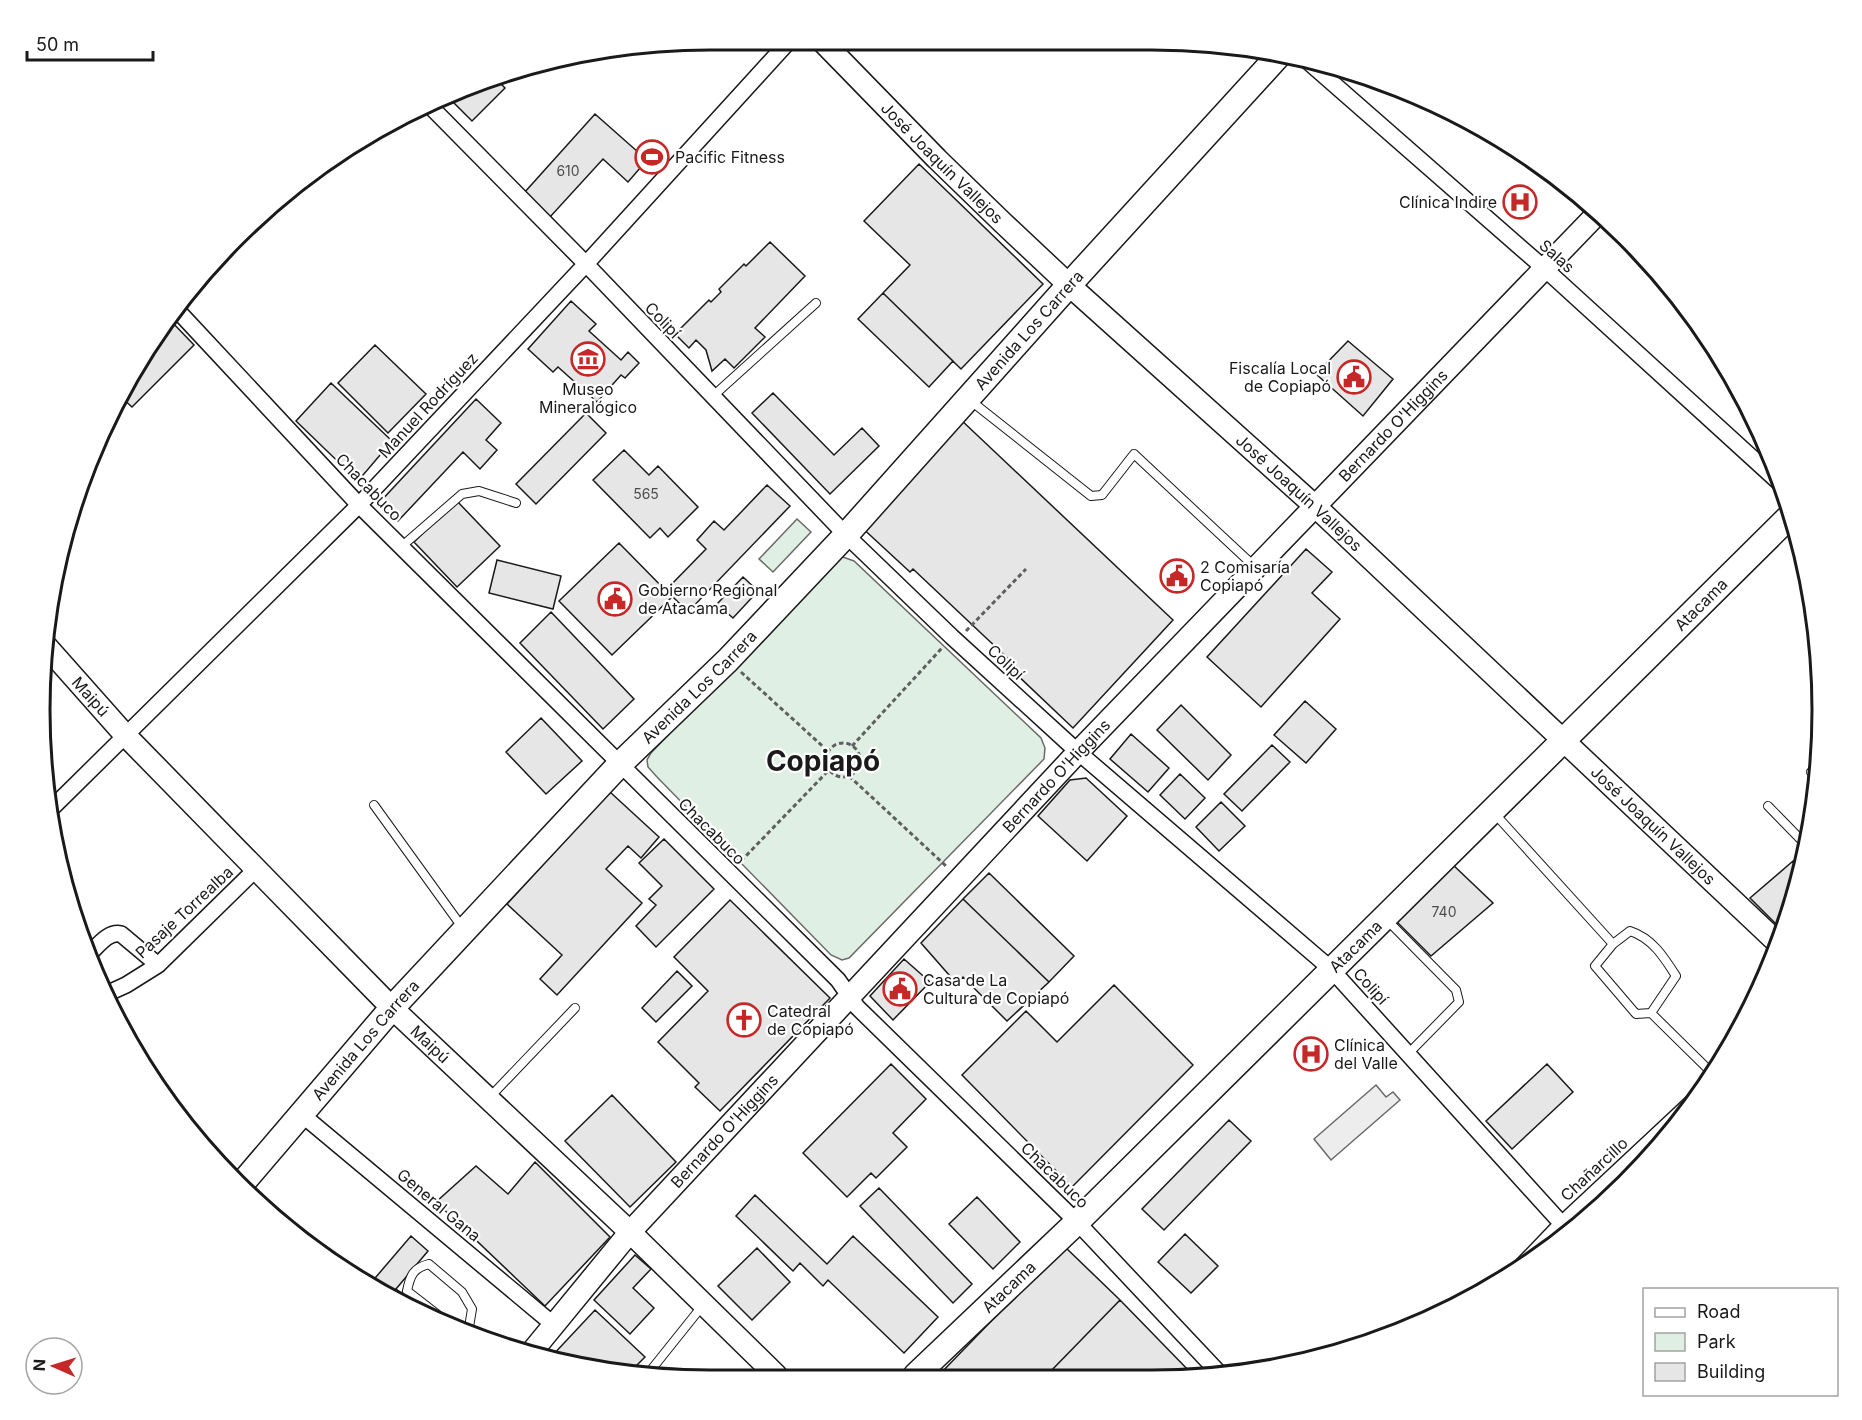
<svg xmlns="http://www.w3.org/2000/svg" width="1862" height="1420" viewBox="0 0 1862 1420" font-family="Inter,sans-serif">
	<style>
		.green { fill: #e0efe3; stroke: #6a6a6a; stroke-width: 1.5 }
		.parking { fill: #ededed; stroke: #6a6a6a; stroke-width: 1.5 }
		.building { fill: #e6e6e6; stroke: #1a1a1a; stroke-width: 1.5 }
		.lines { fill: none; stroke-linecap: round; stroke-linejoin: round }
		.service-casing { stroke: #1a1a1a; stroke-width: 10 }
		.minor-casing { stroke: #1a1a1a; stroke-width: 18 }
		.secondary-casing { stroke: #1a1a1a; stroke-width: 24 }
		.primary-casing { stroke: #1a1a1a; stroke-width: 27 }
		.path { stroke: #5f5f5f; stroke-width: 3; stroke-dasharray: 4.5 3; stroke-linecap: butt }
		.service { stroke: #fff; stroke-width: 8 }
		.minor { stroke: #fff; stroke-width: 15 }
		.secondary { stroke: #fff; stroke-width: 21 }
		.primary { stroke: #fff; stroke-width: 24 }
		.labels { text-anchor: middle; stroke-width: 4.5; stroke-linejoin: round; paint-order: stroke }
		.number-label { font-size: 14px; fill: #4d4d4d }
		.poi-label { font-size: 16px; fill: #1a1a1a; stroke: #fff; text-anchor: start }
		.street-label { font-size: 16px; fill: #1a1a1a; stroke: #fff }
		.town-label { font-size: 28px; font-weight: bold; fill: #1a1a1a; stroke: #fff }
		.rim { fill: none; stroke: #1a1a1a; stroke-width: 3 }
	</style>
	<rect width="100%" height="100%" fill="#fff"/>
	<!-- green -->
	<path class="green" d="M797,519L811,532L773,572L759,559Z
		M840,556L854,561L1041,738L1045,748L1044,759L849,958L842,960L831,955L657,777L648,767L647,760L651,753Z"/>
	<!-- parking -->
	<path class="parking" d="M1376,1085L1386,1097L1393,1092L1400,1100L1331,1160L1314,1139Z"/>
	<!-- building -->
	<path class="building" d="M503,76L507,79L502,85L505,88L472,121L451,100L457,95Z
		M595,114L647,160L628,182L603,159L550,217L524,193Z
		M919,164L1043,284L961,369L883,293L910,265L864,221Z
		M770,242L805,276L755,328L765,337L734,368L725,359L712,371L706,350L696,340L689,348L675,334L709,300L711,302L721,292L719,289L744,264L746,266Z
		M883,293L953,361L929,387L858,319Z
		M571,301L596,324L589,331L621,360L628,352L639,363L625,378L621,375L597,402L558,367L553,372L528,349Z
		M170,320L194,345L132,407L120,396L129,375Z
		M1348,341L1393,379L1363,416L1316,374Z
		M375,345L426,394L388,433L338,383Z
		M331,383L392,441L358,481L296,421Z
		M773,393L834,455L862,428L879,446L830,494L752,413Z
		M476,399L501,423L486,440L497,450L480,469L463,452L398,521L379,503Z
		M586,413L606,433L536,504L516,484Z
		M959,418L1173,620L1073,728L1014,672L1018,668L913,569L910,572L858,524Z
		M624,450L649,475L658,466L698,507L668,537L660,528L650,538L593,480Z
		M767,485L790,506L688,612L666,590L706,549L697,540L714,521L724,530Z
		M456,500L500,546L457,587L414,542Z
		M619,543L672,597L612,655L559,601Z
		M1306,549L1332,572L1312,593L1340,619L1261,707L1207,657Z
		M497,560L561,576L553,609L489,593Z
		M743,577L758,591L733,618L717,604Z
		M551,612L634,699L603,729L520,643Z
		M1305,701L1336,729L1306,763L1274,735Z
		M1181,705L1231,755L1208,780L1157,730Z
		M541,718L582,761L546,794L506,752Z
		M1131,734L1169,768L1148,792L1110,759Z
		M1272,745L1290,762L1242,811L1224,794Z
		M1180,774L1205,798L1185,819L1160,795Z
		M1086,778L1127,816L1087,861L1038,816L1070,780Z
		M610,792L659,837L641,858L628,846L606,869L642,903L557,995L540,979L562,955L507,904Z
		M1221,802L1245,826L1219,851L1196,827Z
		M664,839L714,889L656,947L636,926L656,905L649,899L662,886L639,863Z
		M1793,861L1801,870L1783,931L1750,898Z
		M1451,863L1493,903L1431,956L1396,921Z
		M989,873L1074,956L1049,982L963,899Z
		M963,899L1049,982L1007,1021L963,977L957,984L921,943Z
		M730,900L830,998L720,1111L695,1087L699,1083L658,1042L708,991L674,957Z
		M904,959L930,982L893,1020L870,996Z
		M677,971L692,986L656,1022L642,1008Z
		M1114,985L1193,1065L1072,1187L962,1075L1026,1011L1057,1042Z
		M891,1064L926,1099L893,1133L907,1147L876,1178L871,1173L847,1197L803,1153Z
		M1547,1064L1573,1092L1512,1149L1486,1121Z
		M612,1095L676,1162L630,1207L565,1141Z
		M1229,1120L1251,1141L1164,1230L1142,1209Z
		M1654,1147L1656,1149L1626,1185L1619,1191L1615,1188Z
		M535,1162L610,1237L545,1306L436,1202L476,1166L508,1194Z
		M879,1188L972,1284L953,1303L860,1206Z
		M755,1195L827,1264L853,1236L938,1317L904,1353L828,1280L823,1286L800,1263L793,1271L736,1216Z
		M977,1197L1020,1242L993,1269L949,1224Z
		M1185,1234L1218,1266L1191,1293L1158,1262Z
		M411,1236L428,1251L396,1289L418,1308L370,1284Z
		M1064,1246L1120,1300L1047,1375H939Z
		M757,1248L790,1282L752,1320L718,1286Z
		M635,1255L651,1269L633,1288L654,1308L630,1334L594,1300Z
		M1120,1300L1193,1375H1047Z
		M595,1310L645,1357L627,1375L550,1358Z"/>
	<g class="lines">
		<defs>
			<path id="service" d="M712,397L816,303
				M971,401L1091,496L1102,495L1134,454L1255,567
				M401,547L462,494L479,491L516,503
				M1811,772L1816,777
				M374,805L462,927
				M1768,806L1808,847
				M1495,814L1613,944
				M1387,920L1456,990L1459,1002L1408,1054
				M1651,1013L1636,1014L1595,966L1613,944L1630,931C1652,938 1664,957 1676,976L1651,1013L1714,1075
				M490,1097L575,1008
				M447,1322L407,1291C410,1276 413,1268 429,1264L462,1292L472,1309L468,1333
				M647,1375L703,1305"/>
			<path id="minor" d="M1304,58L1545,269L1782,485
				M430,106L586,264L846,535L952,637L1078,752L1331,969L1562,1224L1570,1230
				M178,311L359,505L838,980L857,1007L1077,1222L1221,1375
				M52,808L359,505L586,264L791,39
				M88,955C98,946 108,931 121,934L158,965
				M104,995L126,985L158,965L255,870
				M300,1113L554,1325
				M1516,1272L1562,1224L1699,1096"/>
			<g id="secondary">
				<path id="s1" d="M820,39L937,159L1002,222L1069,285L1316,507L1779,944"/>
				<path id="s2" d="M47,647L126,736L392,1008L630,1232L776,1375"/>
				<path id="s3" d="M530,1354L630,1232L1078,752L1598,213"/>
			</g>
			<g id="primary">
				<path id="s4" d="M239,1187L392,1008L619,765L728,660L846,535L1069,285L1280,54"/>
				<path id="s5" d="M916,1375L1077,1222L1791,515"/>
			</g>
		</defs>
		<!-- service casing -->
		<use href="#service" class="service-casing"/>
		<!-- minor casing -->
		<use href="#minor" class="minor-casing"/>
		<!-- secondary casing -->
		<use href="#secondary" class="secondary-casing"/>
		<!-- primary casing -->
		<use href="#primary" class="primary-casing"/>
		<!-- path -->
		<path class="path" d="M966,631L1026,569
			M741,672L829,752
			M826 760a17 17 0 1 1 34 0a17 17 0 1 1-34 0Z
			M852,746L942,648
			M849,776L946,866
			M741,861L829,770"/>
		<!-- service -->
		<use href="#service" class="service"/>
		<!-- minor -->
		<use href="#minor" class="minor"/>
		<!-- secondary -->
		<use href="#secondary" class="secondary"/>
		<!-- primary -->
		<use href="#primary" class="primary"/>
	</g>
	<!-- icons -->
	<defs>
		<symbol id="stadium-ring" viewBox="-11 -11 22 22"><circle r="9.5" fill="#fff" stroke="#c62828" stroke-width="1.5"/><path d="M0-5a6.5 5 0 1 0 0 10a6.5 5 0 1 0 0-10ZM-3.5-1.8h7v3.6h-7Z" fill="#c62828"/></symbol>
		<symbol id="hospital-ring" viewBox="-11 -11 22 22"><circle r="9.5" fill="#fff" stroke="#c62828" stroke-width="1.5"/><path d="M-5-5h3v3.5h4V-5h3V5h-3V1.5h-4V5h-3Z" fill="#c62828"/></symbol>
		<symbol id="museum-ring" viewBox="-11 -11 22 22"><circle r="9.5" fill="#fff" stroke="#c62828" stroke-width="1.5"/><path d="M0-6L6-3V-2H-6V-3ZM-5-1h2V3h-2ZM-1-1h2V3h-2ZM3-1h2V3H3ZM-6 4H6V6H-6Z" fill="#c62828"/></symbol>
		<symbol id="civic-ring" viewBox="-11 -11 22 22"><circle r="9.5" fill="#fff" stroke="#c62828" stroke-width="1.5"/><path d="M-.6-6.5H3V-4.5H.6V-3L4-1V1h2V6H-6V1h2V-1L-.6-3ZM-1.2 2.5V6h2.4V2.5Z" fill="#c62828"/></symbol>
		<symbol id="church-ring" viewBox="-11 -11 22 22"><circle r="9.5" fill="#fff" stroke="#c62828" stroke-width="1.5"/><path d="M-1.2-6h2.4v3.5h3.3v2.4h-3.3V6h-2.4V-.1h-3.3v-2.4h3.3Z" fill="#c62828"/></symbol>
	</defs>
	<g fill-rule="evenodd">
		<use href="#stadium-ring" x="633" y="138" width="38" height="38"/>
		<use href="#hospital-ring" x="1501" y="183" width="38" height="38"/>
		<use href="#museum-ring" x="569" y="340" width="38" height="38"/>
		<use href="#civic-ring" x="1335" y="358" width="38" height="38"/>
		<use href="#civic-ring" x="1158" y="557" width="38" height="38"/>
		<use href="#civic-ring" x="596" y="580" width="38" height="38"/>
		<use href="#civic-ring" x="881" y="970" width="38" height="38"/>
		<use href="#church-ring" x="725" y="1001" width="38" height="38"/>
		<use href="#hospital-ring" x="1292" y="1035" width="38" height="38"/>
	</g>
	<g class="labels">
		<!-- number labels -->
		<g class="number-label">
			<text x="568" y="176">610</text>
			<text x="646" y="499">565</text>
			<text x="1444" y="917">740</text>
		</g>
		<!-- poi labels -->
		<g class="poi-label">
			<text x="675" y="163">Pacific Fitness</text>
			<text x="1497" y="208" text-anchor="end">Clínica Indire</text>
			<text x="1331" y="374" text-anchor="end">Fiscalía Local<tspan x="1331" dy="18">de Copiapó</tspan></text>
			<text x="588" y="395" text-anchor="middle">Museo<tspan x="588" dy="18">Mineralógico</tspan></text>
			<text x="1200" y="573">2 Comisaría<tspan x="1200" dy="18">Copiapó</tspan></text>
			<text x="638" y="596">Gobierno Regional<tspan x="638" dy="18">de Atacama</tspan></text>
			<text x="923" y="986">Casa de La<tspan x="923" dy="18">Cultura de Copiapó</tspan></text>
			<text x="767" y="1017">Catedral<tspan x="767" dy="18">de Copiapó</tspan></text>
			<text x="1334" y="1051">Clínica<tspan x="1334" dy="18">del Valle</tspan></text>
		</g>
		<!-- street labels -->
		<g class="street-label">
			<text dy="6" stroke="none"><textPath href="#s1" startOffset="174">José Joaquín Vallejos</textPath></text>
			<text transform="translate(1557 256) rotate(42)" y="6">Salas</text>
			<text transform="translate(663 320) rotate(46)" y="6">Colipí</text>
			<text dy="6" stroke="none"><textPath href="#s4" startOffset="1166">Avenida Los Carrera</textPath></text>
			<text transform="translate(428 405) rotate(-47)" y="6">Manuel Rodríguez</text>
			<text dy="6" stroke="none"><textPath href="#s3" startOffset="1268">Bernardo O'Higgins</textPath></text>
			<text transform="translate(369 487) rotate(46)" y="6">Chacabuco</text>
			<text dy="6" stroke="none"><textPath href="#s1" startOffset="660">José Joaquín Vallejos</textPath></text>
			<text dy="6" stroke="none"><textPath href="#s5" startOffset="1100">Atacama</textPath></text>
			<text transform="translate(1006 662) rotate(43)" y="6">Colipí</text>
			<text dy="6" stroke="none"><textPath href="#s4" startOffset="680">Avenida Los Carrera</textPath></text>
			<text dy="6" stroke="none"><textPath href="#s2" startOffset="66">Maipú</textPath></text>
			<text dy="6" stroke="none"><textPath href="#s3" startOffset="782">Bernardo O'Higgins</textPath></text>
			<text dy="6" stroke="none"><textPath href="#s1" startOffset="1146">José Joaquín Vallejos</textPath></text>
			<text transform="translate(712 831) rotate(45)" y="6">Chacabuco</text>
			<text transform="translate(184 912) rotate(-43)" y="6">Pasaje Torrealba</text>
			<text dy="6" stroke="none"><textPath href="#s5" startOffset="614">Atacama</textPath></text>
			<text transform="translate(1371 986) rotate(48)" y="6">Colipí</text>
			<text dy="6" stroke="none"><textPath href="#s4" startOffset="194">Avenida Los Carrera</textPath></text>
			<text dy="6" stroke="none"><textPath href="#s2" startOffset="552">Maipú</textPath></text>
			<text dy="6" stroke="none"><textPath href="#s3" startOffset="296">Bernardo O'Higgins</textPath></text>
			<text transform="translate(1594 1169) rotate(-43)" y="6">Chañarcillo</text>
			<text transform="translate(1055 1175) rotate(44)" y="6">Chacabuco</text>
			<text transform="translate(439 1205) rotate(40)" y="6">General Gana</text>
			<text dy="6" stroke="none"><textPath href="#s5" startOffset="128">Atacama</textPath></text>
		</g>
		<!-- town labels -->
		<g class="town-label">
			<text x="823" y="771">Copiapó</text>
		</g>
	</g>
	<!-- crop -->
	<path d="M0 0H1862V1420H0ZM710 50H1152A660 660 0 0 1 1812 710V710A660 660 0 0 1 1152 1370H710A660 660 0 0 1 50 710V710A660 660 0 0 1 710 50Z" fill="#fff" fill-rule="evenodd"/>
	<path class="rim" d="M710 50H1152A660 660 0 0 1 1812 710V710A660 660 0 0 1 1152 1370H710A660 660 0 0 1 50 710V710A660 660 0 0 1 710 50Z"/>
	<!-- legend -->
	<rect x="1643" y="1288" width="195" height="108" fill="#ffffff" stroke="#a3a3a3" stroke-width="1.5"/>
	<rect x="1655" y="1308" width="30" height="9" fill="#ffffff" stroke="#a3a3a3" stroke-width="1.5"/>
	<text x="1697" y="1318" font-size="18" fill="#1a1a1a">Road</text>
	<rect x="1655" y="1333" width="30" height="18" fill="#e0efe3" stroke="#a3a3a3" stroke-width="1.5"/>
	<text x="1697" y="1348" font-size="18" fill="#1a1a1a">Park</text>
	<rect x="1655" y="1363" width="30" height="18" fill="#e6e6e6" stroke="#a3a3a3" stroke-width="1.5"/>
	<text x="1697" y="1378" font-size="18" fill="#1a1a1a">Building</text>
	<!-- north arrow -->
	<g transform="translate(54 1366) rotate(273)"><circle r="28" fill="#ffffff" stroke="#a3a3a3" stroke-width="1.5"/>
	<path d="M0-4.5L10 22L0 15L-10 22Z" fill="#c62828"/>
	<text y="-9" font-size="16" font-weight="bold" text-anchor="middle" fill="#1a1a1a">N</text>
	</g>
	<!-- scale -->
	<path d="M27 51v9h126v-9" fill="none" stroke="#1a1a1a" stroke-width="3"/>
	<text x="36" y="51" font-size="18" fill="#1a1a1a" stroke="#ffffff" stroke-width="4.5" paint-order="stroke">50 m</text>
</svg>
